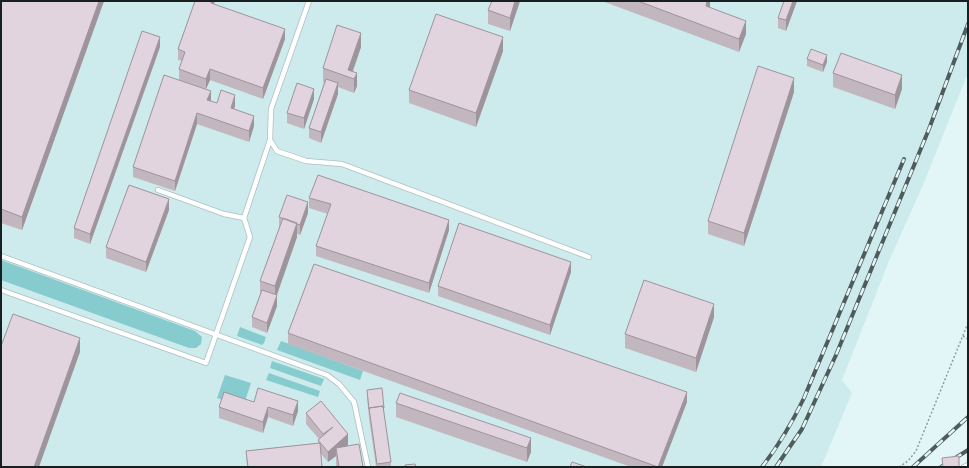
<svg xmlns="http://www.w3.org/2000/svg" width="969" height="468" viewBox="0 0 969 468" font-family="'Alegreya Sans',sans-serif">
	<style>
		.built { fill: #cdebec }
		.green { fill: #86ccce }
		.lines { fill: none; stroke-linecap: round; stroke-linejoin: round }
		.lane-casing { stroke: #acbfc0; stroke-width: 6 }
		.path { stroke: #8f9e9f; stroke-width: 1.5; stroke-dasharray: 2 2; stroke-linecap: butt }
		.lane { stroke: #fff; stroke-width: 4.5 }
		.rail-casing { stroke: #505b5c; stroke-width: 4 }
		.rail { stroke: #e2f6f7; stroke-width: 2.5; stroke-dasharray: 8; stroke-linecap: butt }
		.wall { fill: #c2b6bf }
		.shaded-wall { fill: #9e949b }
		.building { fill: #e2d4de; stroke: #9e949b }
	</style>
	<rect width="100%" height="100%" fill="#e2f6f7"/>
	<!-- built -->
	<path class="built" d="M1,1H968V73L923,185L889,261L842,380L852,393L821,467H1Z"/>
	<!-- green -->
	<path class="green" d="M1,260L195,331L202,337L201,344L196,348H189L1,280Z
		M240,327L266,337L264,343L262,345L237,336Z
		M281,341L363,371L360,380L277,350Z
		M272,361L324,379L321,386L270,368Z
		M269,373L320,391L318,397L266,380Z
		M225,375L251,383L243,407L217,398Z"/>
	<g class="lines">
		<defs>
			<path id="lane" d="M309,1L271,109L270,140L277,151L306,161L342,164L589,257
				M158,190L224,214L244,218L270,140
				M1,256L327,375L339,384L354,402L368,467
				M1,290L206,363L250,237L244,218
				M964,467L968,465"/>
		</defs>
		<!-- lane casing -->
		<use href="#lane" class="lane-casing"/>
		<!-- path -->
		<path class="path" d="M963,336L968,339
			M899,467L908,461L916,451L968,323"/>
		<!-- lane -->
		<use href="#lane" class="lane"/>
		<defs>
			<path id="rail" d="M762,467C779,445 792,423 804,398L904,159
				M776,467L802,429L836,355L929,129L968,24
				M913,467L968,417
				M941,467L968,450"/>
		</defs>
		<!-- rail casing -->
		<use href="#rail" class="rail-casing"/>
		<!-- rail -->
		<use href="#rail" class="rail"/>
	</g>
	<!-- wall -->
	<path class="wall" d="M1,1H104L22,230L1,223Z
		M195,1H215L214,4L285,39L263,99L210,80L206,89L179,80V69L182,61L178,60V49Z
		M492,1H520L510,31L488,24V10Z
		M602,1H710V7L746,34L739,52Z
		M797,1L786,31L778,28V18Z
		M160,47L90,244L74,238V228Z
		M361,47L353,72L357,86L354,93L338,87V94L321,143L309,138V128L324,83L323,82V68Z
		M503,51L476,127L409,103V90Z
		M807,59L827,62L823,72L807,66Z
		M833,73L902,89L895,109L833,87Z
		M794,92L744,246L708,234V221Z
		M314,99L304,129L287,123V113Z
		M210,101L217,103L235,106L234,109L254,126L249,142L197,124L175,191L133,177V167Z
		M309,198L449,230L429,293L316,256V246L328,214L309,208Z
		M169,210L146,272L106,258V247Z
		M308,213L300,235L297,234V237L277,295V306L267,333L252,327V317L260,295V281L279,228V217Z
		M571,272L550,335L438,296V286Z
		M714,317L696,372L625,348V334Z
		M288,333L687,402L662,467H631L288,344Z
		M367,390L384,408V415L391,462V467H376L369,418L367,397Z
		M254,402L298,411L293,426L268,417L263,433L219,418V407Z
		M396,403L531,438V452L527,462L396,417Z
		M306,413L348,445L346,446L363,467H336V456L328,462L321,454L322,467H247L246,451L318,443V440L319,439L306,424Z"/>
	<!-- shaded-wall -->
	<path class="shaded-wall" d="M99,1H104L22,230V217Z
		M211,1H215L211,13Z
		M515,1H520L510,31V18Z
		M707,1H710V7L706,19V6Z
		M793,1H797L786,31V20Z
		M746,21V34L739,52V39Z
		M285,29V39L263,99V88Z
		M361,33V47L350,78L348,70Z
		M160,37V47L90,244V234Z
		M503,37V51L476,127V113Z
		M827,55V62L823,72V65Z
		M210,69V80L206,89V79Z
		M357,73V86L354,93V79Z
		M902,75V89L895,109V95Z
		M794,78V92L744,246V233Z
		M338,83V94L321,143V132Z
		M314,89V99L304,129V118Z
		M211,91V101L207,100Z
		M235,95V106L231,118V108Z
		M197,113V124L175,191V181Z
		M254,116V126L249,142V131Z
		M169,199V210L146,272V262Z
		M308,202V213L300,235V225Z
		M449,220V230L429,293V283Z
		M297,223V237L275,300V286Z
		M571,262V272L550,335V325Z
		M277,295V306L267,333V323Z
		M714,304V317L696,372V358Z
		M80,338V352L39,467H34Z
		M687,392V402L662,467H658Z
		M298,401V411L293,426V415Z
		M268,407V417L263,433V422Z
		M348,434V445L337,455L336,448V456L328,462V452Z
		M531,438V452L527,462V448Z"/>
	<!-- building -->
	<path class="building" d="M1,1H99L22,217L1,209Z
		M195,1H211V3L285,29L263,88L210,69L206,79L179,69L185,52L178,49Z
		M492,1H515L510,18L488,10Z
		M638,1H707L706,6L746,21L739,39Z
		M784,1H793L786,20L778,18Z
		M436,14L503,37L476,113L409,90Z
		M337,25L361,33L348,70L357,73L354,79L323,68Z
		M142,31L160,37L90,234L74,228Z
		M811,49L827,55L823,65L807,59Z
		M841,53L902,75L895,95L833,73Z
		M758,66L794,78L744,233L708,221Z
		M164,75L211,91L207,100L217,103L221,90L235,95L231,108L254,116L249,131L197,113L175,181L133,167Z
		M326,79L338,83L321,132L309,128Z
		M297,83L314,89L304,118L287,113Z
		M318,175L449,220L429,283L316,246L331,204L309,198Z
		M129,185L169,199L146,262L106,247Z
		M287,195L308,202L300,225L279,217Z
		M283,218L297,223L275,286L260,281Z
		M459,223L571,262L550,325L438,286Z
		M314,264L687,392L658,467L288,333Z
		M644,280L714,304L696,358L625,334Z
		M262,290L277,295L267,323L252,317Z
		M13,314L80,338L34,467H1V346Z
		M258,388L298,401L293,415L268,407L263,422L219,407L224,392L254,402Z
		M382,388L384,408H383V406L369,408V409L367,390Z
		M400,393L531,438L527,448L396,403Z
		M321,401L348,434L328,452L318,440L333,427L323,434L306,413Z
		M383,406L391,462L377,464L369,408Z
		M320,443L322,467H248L246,451Z
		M359,444L363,467H339L336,448Z
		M959,456V467H943L942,458Z
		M572,462L587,467H570Z
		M415,464L416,467H405V465Z"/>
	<!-- border -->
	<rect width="969" height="468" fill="none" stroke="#181f20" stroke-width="4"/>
</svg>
